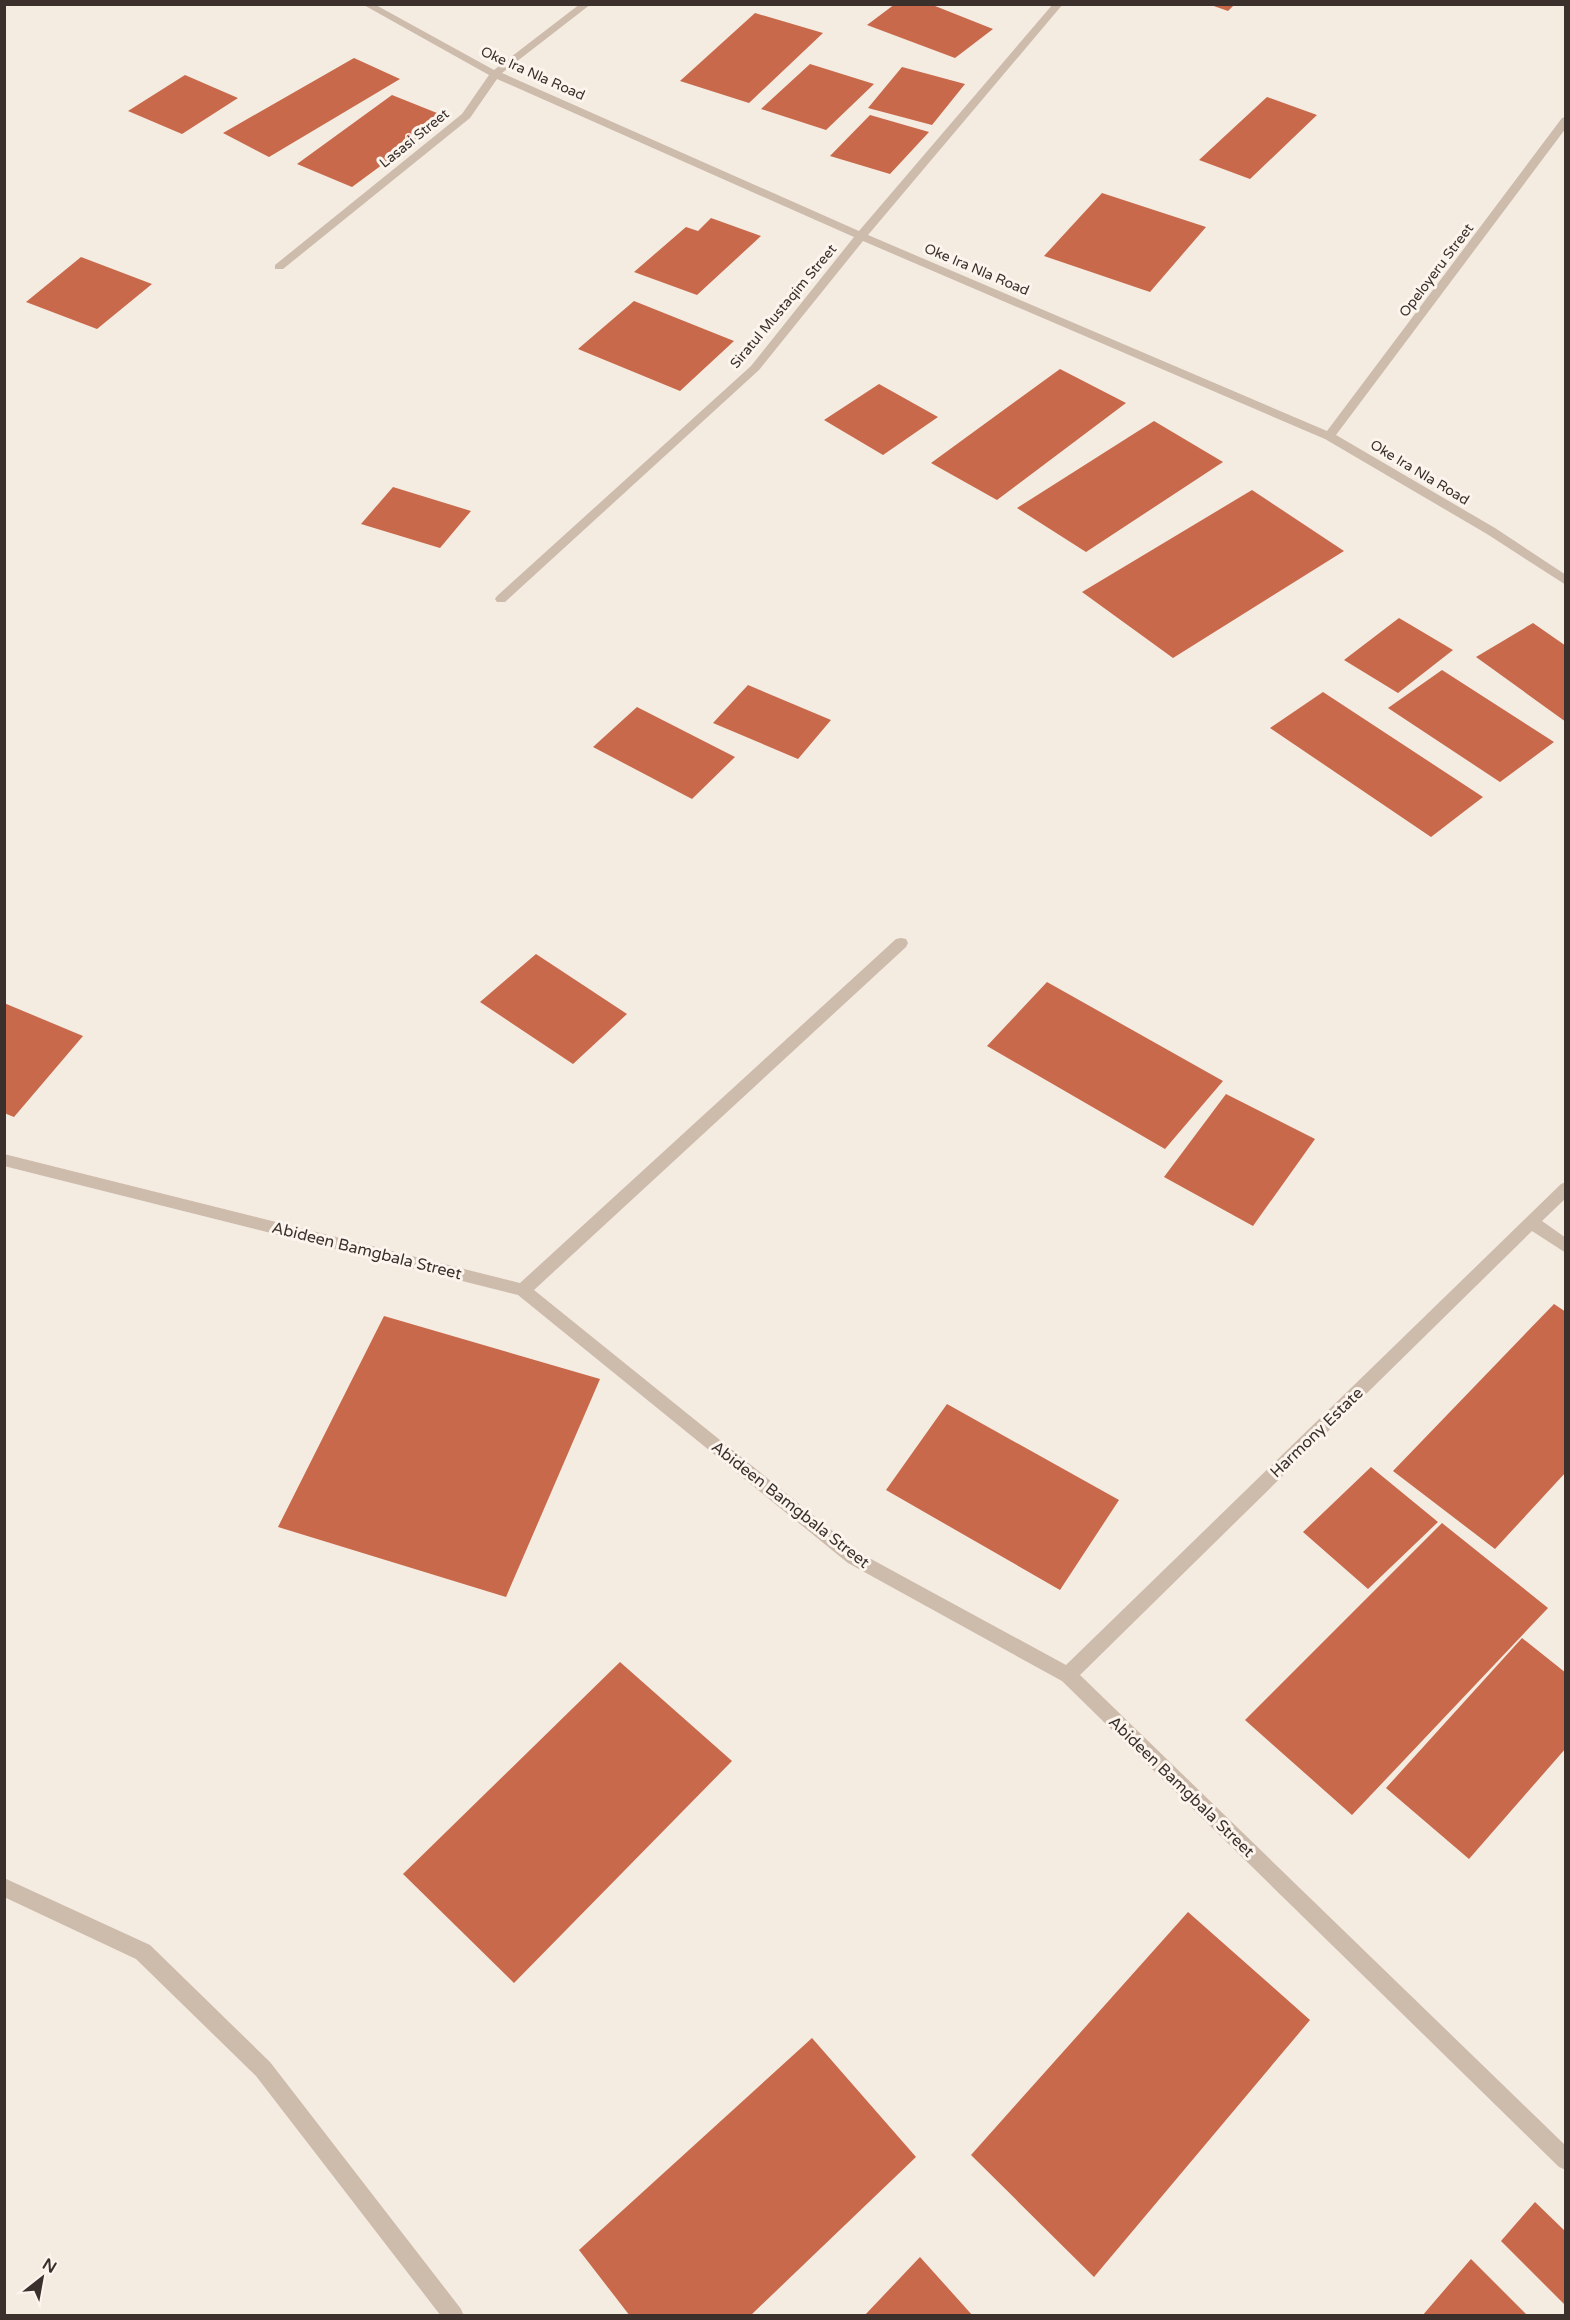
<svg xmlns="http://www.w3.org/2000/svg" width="1570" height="2320" viewBox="0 0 1570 2320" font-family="'Varela Round',sans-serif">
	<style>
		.building { fill: #c8694b }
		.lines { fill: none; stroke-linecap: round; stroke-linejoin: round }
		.minor { fill: #cdbbac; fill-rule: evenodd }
		.labels { text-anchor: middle; stroke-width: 6; stroke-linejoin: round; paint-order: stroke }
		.far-street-label { font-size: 14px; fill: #3b302b; stroke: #fbf5ee }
		.street-label { font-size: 16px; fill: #3b302b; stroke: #fbf5ee }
	</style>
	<rect width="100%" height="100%" fill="#f4ebe1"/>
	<!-- building -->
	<path class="building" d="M895,4H930L993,29L955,58L867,25Z
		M1208,4H1235L1228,11Z
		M755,13L823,33L749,103L680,81Z
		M354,58L400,79L269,157L223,133Z
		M810,64L874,84L826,130L761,109Z
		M902,67L965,84L932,125L868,108Z
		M185,75L238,98L182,134L128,111Z
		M392,95L447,117L352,187L297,164Z
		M1267,97L1317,115L1250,179L1199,160Z
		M870,115L929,132L890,174L830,156Z
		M1102,193L1206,227L1150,292L1044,256Z
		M711,218L761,236L697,295L634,272L686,227L698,231Z
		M81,257L152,284L97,329L26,302Z
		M634,301L734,341L680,391L578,349Z
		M1060,369L1126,403L997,500L931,463Z
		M879,384L938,417L883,455L824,420Z
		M1154,421L1223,462L1086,552L1017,508Z
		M393,487L471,511L440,548L361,524Z
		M1252,490L1344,551L1173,658L1082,592Z
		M1399,618L1453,650L1398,693L1344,660Z
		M1533,623L1566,646V722L1476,657Z
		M1442,670L1554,742L1500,782L1388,708Z
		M748,685L831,720L798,759L713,723Z
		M1323,692L1483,797L1431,837L1270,728Z
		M637,707L735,757L692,799L593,747Z
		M536,954L627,1014L573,1064L480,1002Z
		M1047,982L1223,1081L1165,1149L987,1046Z
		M4,1003L83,1036L14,1117L4,1113Z
		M1226,1094L1315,1139L1253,1226L1164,1177Z
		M1554,1304L1566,1312V1472L1495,1549L1393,1471Z
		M384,1316L600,1379L506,1597L278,1527Z
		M947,1404L1119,1500L1060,1590L886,1490Z
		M1371,1467L1438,1522L1368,1589L1303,1532Z
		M1442,1523L1548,1608L1352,1815L1245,1720Z
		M1522,1638L1566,1673V1748L1469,1859L1386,1788Z
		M620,1662L732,1761L514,1983L403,1874Z
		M1188,1912L1310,2020L1094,2277L971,2155Z
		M812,2038L916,2157L750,2316H630L579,2250Z
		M1535,2202L1566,2232V2306L1501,2241Z
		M920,2257L973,2316H864Z
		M1471,2259L1528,2316H1422Z"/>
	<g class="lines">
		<!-- minor -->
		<path class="minor" d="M362,4H374L494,70L580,4H591L502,73L859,231L1053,4H1063L868,235L1327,431L1562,118L1566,117V128L1336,435L1495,528L1566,575V585L1487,534L1325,439L863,241L759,370L505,602H497L495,599L497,596L751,366L854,237L497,79L470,118L283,269H275V265L462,114L489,75Z
			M901,938L906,939L908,943L906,947L534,1290L860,1553L1066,1665L1526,1218L1561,1184L1566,1182V1198L1542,1221L1566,1238V1253L1532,1231L1080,1675L1566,2146V2170L1559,2167L1062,1681L848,1563L518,1295L4,1166V1154L520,1283L896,939Z
			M4,1878L150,1945L270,2062L461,2309L464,2316H441L256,2076L136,1959L4,1897Z"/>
	</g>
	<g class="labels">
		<!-- far-street labels -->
		<g class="far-street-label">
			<text transform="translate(533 73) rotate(24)" y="5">Oke Ira Nla Road</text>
			<text transform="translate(414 138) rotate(-39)" y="5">Lasasi Street</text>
			<text transform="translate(977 269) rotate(23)" y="5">Oke Ira Nla Road</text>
			<text transform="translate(1436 270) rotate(-53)" y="5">Opeloyeru Street</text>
			<text transform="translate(783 306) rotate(-50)" y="5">Siratul Mustaqim Street</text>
			<text transform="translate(1420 472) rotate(31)" y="5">Oke Ira Nla Road</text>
		</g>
		<!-- street labels -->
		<g class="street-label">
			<text transform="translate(367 1250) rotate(14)" y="6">Abideen Bamgbala Street</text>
			<text transform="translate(1316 1432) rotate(-44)" y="6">Harmony Estate</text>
			<text transform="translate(791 1504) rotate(38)" y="6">Abideen Bamgbala Street</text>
			<text transform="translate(1182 1786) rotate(44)" y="6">Abideen Bamgbala Street</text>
		</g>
	</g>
	<!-- border -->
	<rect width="1570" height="2320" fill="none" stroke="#3b302b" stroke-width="12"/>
	<!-- north arrow -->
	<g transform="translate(42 2278) rotate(31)" stroke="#fbf5ee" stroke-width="4.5" paint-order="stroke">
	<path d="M0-4.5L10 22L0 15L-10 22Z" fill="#3b302b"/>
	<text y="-9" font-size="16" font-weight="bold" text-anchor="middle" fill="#3b302b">N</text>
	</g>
</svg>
